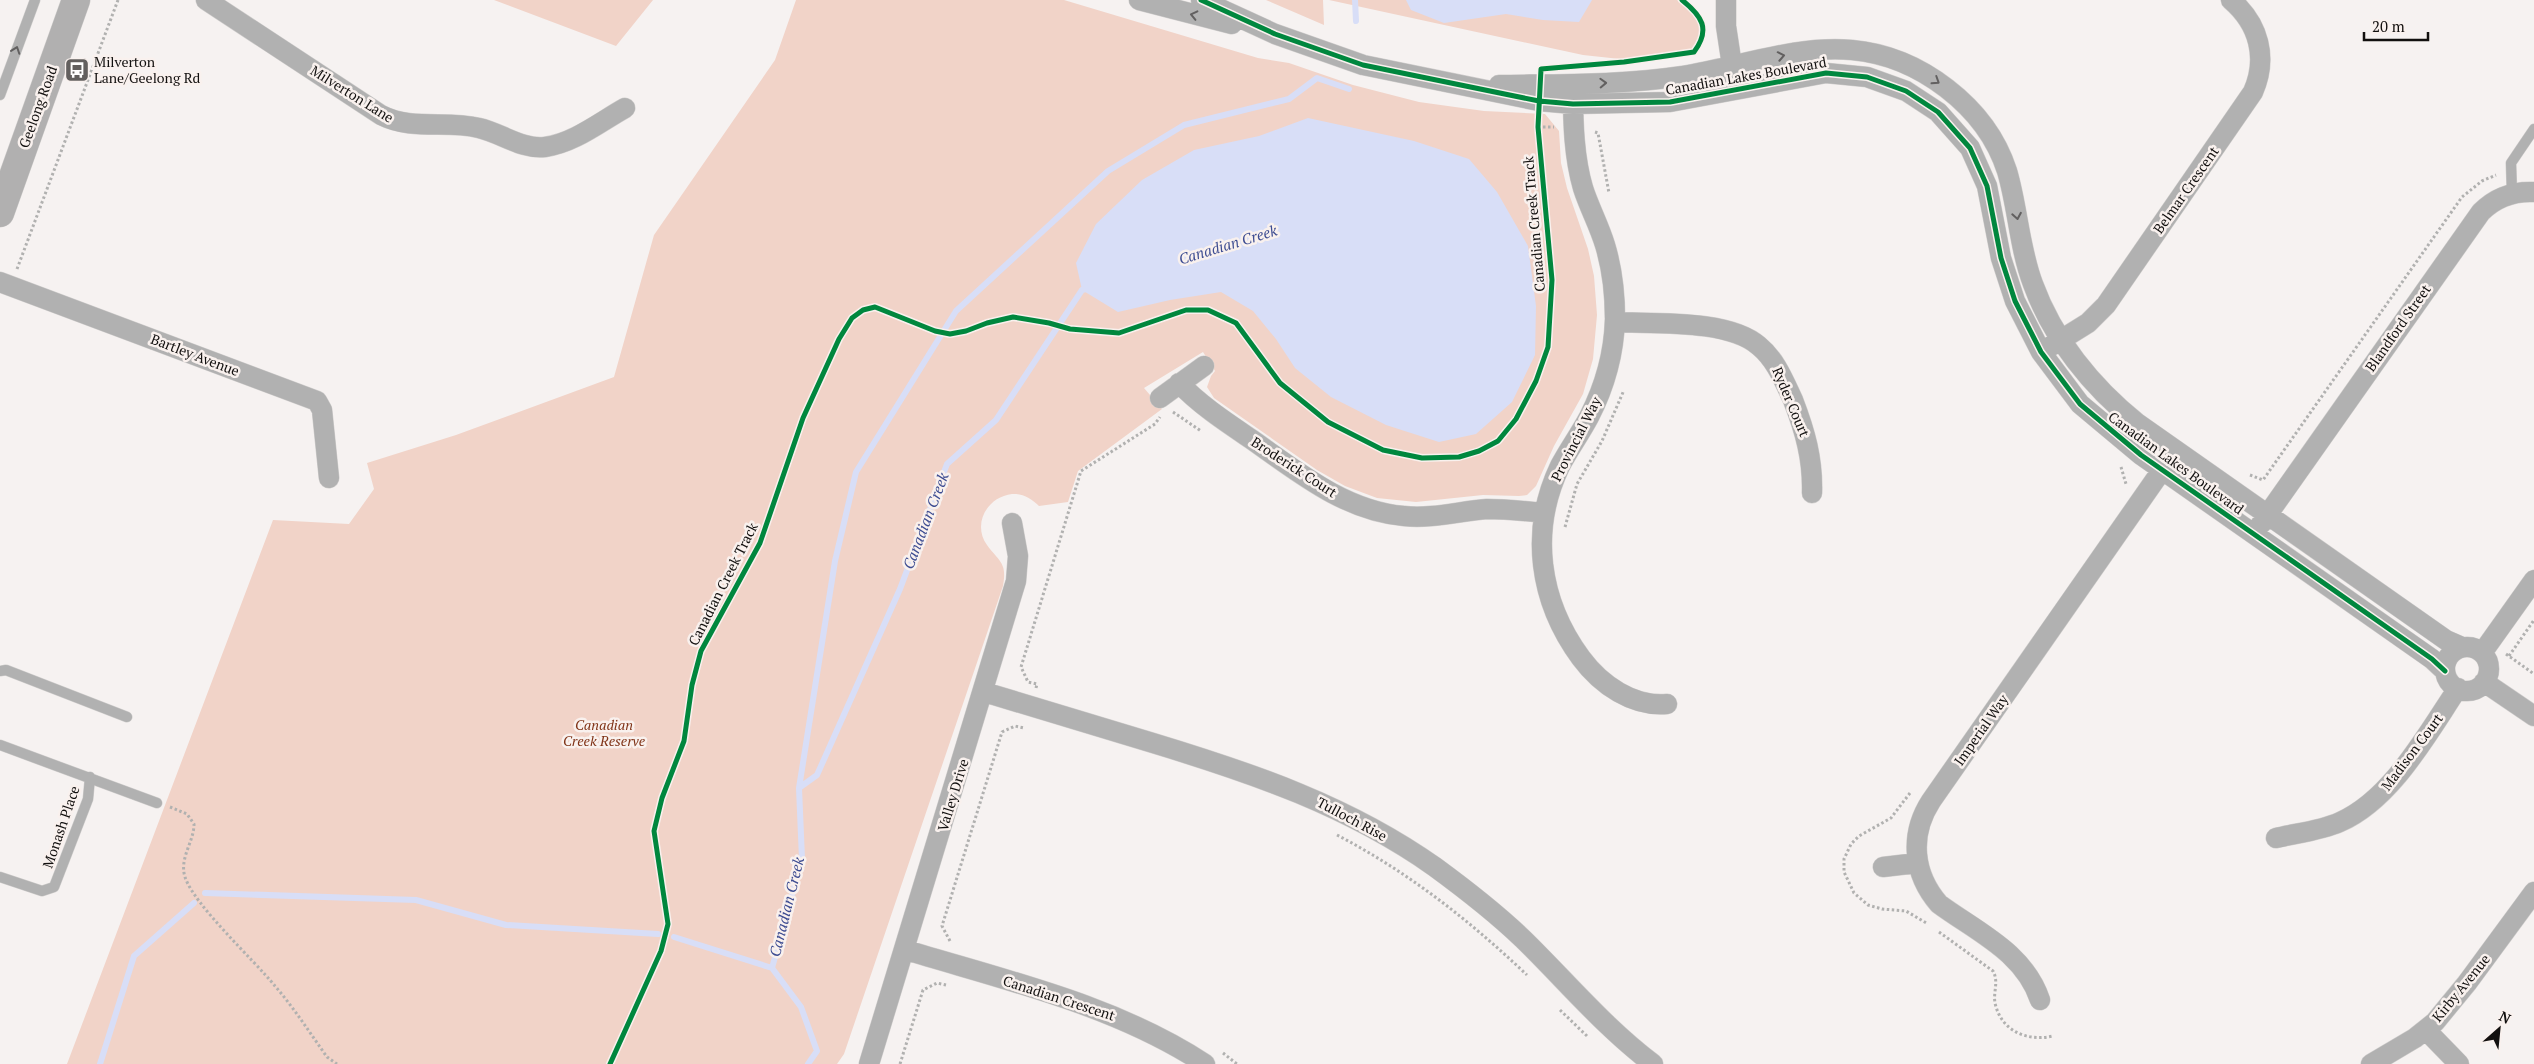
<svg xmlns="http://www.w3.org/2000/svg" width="2534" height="1064" viewBox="0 0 2534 1064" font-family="'PT Serif',serif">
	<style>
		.green { fill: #f1d3c8 }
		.water { fill: #d8def7 }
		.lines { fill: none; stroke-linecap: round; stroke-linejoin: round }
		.stream { stroke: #d8def7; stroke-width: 6 }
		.service-casing { stroke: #d1cfce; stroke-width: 11 }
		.minor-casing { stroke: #d1cfce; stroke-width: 21 }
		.secondary-casing { stroke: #d1cfce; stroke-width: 29 }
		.path { stroke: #b1b1b0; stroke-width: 3; stroke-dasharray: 2.5 2.5; stroke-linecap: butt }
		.service { stroke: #b1b1b1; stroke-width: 10 }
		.minor { stroke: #b1b1b1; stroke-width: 20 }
		.secondary { stroke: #b1b0b0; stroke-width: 28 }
		.cycleway-casing { stroke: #f9f1ee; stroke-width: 8 }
		.cycleway { stroke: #00873e; stroke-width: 5 }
		.oneway { stroke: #626060 }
		.labels { text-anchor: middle; stroke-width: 5; stroke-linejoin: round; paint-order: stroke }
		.poi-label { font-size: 14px; fill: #12100f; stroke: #f9f1ee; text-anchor: start }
		.street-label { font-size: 14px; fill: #12100f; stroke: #f9f1ee }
		.park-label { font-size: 14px; font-style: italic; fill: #813418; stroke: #f9f1ee }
		.water-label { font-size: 15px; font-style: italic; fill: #3e4d92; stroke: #f9f1ee }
	</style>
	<rect width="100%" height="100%" fill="#f6f2f1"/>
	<!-- green -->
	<path class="green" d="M494,0H653L616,46Z
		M796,0H1064L1258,58L1289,63L1353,85L1419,102L1484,111L1545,114L1559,131L1561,163L1567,188L1588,249L1594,276L1597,315L1593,359L1583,394L1554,446L1536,486L1527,495L1519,496L1483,495L1416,502L1377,498L1345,486L1317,470L1214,398L1207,387L1211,376L1215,371L1203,352L1144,388L1162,409L1078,471L1068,502L1039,506C1032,499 1023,493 1012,494C987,497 972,524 987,545C992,553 1000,558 1003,567C1005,573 1004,580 1003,586L844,1054L837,1064H67L273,520L349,524L374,489L367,463L456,435L614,377L654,235L775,60Z
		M1266,0H1323L1324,25Z
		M1329,0H1677C1697,16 1710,26 1691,50L1620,59L1583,55Z"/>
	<!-- water -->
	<path class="water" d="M1406,0H1592L1579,22L1543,20L1506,14L1444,23L1411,10Z
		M1308,118L1414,141L1469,159L1497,192L1528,246L1536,306L1535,355L1512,402L1476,434L1439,442L1386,425L1331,397L1295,368L1276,339L1253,311L1221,292L1170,300L1118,312L1082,290L1076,263L1096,224L1142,180L1194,150L1259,136Z"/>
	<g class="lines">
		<!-- stream -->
		<path class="stream" d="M1355,0L1356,21
			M799,788L835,561L856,472L956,311L1108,171L1184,125L1289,99L1317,78L1349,89
			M205,893L416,900L506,925L658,934
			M674,937L772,968
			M100,1064L134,956L194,903
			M808,1064L817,1051L801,1007L772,968L802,859L799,788L817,775L900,589L947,464L996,420L1082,290L1090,288"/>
		<defs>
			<path id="service" d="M0,95L35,0
				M2512,194L2511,163L2534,129
				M0,671L6,670L127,717
				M0,745L157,803
				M0,877L42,891L54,887L88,799L90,777"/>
			<path id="minor" d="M206,0L381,115C412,131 446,120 479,128C501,133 523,150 545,147C574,143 600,122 625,108
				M1139,0L1232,24
				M1201,0L1275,34L1363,65L1539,101L1573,104L1670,102L1826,73L1867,77L1906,91L1938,112L1970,148L1987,186L2001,258L2015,301L2041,352L2080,404L2141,455L2432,659L2445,671
				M1726,0V26L1734,79
				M1499,85C1560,84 1622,85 1683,76C1739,67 1795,45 1852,50C1919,56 1986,106 2007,171C2018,208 2019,247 2033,284C2053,339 2092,387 2137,423L2446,640L2462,647
				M1573,91C1573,123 1574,157 1583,188C1589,207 1599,225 1605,245C1612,268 1615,295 1615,319C1614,353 1604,388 1589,417C1580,434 1569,449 1560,466C1529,531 1539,601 1581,658C1601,685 1633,707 1667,704
				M0,282L317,401L322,410L329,478
				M1615,322C1654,324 1729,319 1759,346C1776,360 1784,381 1793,400C1805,431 1813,459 1812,493
				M2051,346L2088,323L2106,305L2253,92C2268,58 2259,24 2231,0
				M1179,383C1200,405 1226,422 1251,439C1298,472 1345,511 1404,516C1432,519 1460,511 1487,509C1506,509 1525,511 1544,513
				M1160,398L1204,366
				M2261,524L2481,212C2496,197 2513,191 2534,192
				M2445 669a22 22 0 1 1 44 0a22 22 0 1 1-44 0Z
				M2482,653L2534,580
				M2484,682L2534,716
				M984,692C1040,709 1096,726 1153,743C1252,773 1349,806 1435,867C1465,889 1496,913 1523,939C1566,981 1604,1027 1653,1064
				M2276,838C2297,833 2320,831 2340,822C2392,799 2427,734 2458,688
				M1883,867L1917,863
				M906,950C1008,981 1115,1005 1205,1064
				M2040,1000C2024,952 1977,932 1939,904C1913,874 1909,835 1931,801L2169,460
				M2426,1030L2459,1064
				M869,1064L1016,581L1018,556L1012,523
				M2371,1064L2415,1038L2435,1022L2467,983L2534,892"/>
			<path id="secondary" d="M0,213L76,0"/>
		</defs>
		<!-- service casing -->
		<use href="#service" class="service-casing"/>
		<!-- minor casing -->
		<use href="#minor" class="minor-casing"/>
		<!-- secondary casing -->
		<use href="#secondary" class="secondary-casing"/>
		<!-- path -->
		<path class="path" d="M1538,127H1554
			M1595,132L1598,133L1609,193
			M17,269L118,0
			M1173,412L1201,431
			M2121,467L2126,484
			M2250,475L2263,480L2462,197L2482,181L2496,175
			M1565,527L1577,484L1602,441L1624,390
			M2506,654L2534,674
			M2509,656L2534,620
			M1036,688L1037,684L1028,682L1021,667L1081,471L1155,424L1160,417
			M1910,793L1891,818L1859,836L1851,844L1844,859V872L1854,893L1868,905L1882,909L1906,911L1928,924
			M170,807L187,814L194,824C194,842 179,858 185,877C194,905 254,960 275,986C294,1008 310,1033 327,1057L337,1064
			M1337,835C1408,872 1469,920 1527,975
			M1939,932L1993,971C1999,982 1993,992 1995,1003C2001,1031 2027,1042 2053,1036
			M950,941L942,926L1002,732L1015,726L1024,728
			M1560,1010L1588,1037
			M1223,1053L1237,1064
			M900,1064L923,990L937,983L946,985"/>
		<!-- service -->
		<use href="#service" class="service"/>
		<!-- minor -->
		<use href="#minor" class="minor"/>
		<!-- secondary -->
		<use href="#secondary" class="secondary"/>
		<defs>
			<path id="cycleway" d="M1201,0L1275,34L1363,65L1539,101L1573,104L1670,102L1826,73L1867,77L1906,91L1938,112L1970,148L1987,186L2001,258L2015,301L2041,352L2080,404L2141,455L2432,659L2445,671
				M610,1064L661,951L668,924L654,831L662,798L684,741L692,685L701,651L760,543L803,418L839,339L852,318L863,310L875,307L935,331L950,334L966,331L987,323L1013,317L1049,323L1070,329L1119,333L1186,310H1208L1236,323L1280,383L1328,422L1383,450L1422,458L1459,457L1479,451L1498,441L1516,419L1536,381L1548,347L1552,280L1538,127L1541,69L1624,62L1694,52C1711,29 1702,16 1682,0"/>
		</defs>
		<!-- cycleway casing -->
		<use href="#cycleway" class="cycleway-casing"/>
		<!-- cycleway -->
		<use href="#cycleway" class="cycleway"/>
	</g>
	<!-- one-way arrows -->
	<defs><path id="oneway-chevron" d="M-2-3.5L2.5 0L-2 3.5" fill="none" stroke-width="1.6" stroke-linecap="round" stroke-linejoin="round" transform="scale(1.25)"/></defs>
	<g class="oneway">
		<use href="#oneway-chevron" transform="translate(1194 15) rotate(-167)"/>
		<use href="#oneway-chevron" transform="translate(16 50) rotate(-71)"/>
		<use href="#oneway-chevron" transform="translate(1781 56) rotate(-11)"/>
		<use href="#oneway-chevron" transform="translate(1936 81) rotate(33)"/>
		<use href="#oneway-chevron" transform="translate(1603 83) rotate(-2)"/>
		<use href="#oneway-chevron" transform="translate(2017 216) rotate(80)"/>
	</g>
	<!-- icons -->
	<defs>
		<symbol id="bus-square" viewBox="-11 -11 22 22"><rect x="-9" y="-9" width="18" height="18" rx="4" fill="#625f5e" stroke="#f9f1ee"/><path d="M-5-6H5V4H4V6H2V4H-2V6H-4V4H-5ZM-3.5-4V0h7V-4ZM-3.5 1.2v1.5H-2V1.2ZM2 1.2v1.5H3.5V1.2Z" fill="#fff"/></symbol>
	</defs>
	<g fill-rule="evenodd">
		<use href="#bus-square" x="63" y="56" width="28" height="28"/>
	</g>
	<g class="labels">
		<!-- poi labels -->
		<g class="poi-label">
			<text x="94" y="67">Milverton<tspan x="94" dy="16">Lane/Geelong Rd</tspan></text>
		</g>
		<!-- street labels -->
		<g class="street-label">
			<text transform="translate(1746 76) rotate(-10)" y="5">Canadian Lakes Boulevard</text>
			<text transform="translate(352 94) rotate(32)" y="5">Milverton Lane</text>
			<text transform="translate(38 107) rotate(-70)" y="5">Geelong Road</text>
			<text transform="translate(2186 190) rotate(-55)" y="5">Belmar Crescent</text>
			<text transform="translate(1534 224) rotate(-95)" y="5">Canadian Creek Track</text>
			<text transform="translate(2398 328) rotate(-55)" y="5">Blandford Street</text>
			<text transform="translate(195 355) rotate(21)" y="5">Bartley Avenue</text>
			<text transform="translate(1791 402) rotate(67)" y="5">Ryder Court</text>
			<text transform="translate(1576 439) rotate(-63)" y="5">Provincial Way</text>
			<text transform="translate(2176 463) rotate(36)" y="5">Canadian Lakes Boulevard</text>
			<text transform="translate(1294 467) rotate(33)" y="5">Broderick Court</text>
			<text transform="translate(723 584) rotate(-63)" y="5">Canadian Creek Track</text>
			<text transform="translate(1981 730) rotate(-55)" y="5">Imperial Way</text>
			<text transform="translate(2412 752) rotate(-53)" y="5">Madison Court</text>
			<text transform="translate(953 795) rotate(-73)" y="5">Valley Drive</text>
			<text transform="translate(1352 819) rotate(28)" y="5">Tulloch Rise</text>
			<text transform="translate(61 827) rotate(-71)" y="5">Monash Place</text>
			<text transform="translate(2461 988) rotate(-51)" y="5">Kirby Avenue</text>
			<text transform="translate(1059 998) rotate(18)" y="5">Canadian Crescent</text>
		</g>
		<!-- park labels -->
		<g class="park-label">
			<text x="604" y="730">Canadian<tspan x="604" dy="16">Creek Reserve</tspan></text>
		</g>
		<!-- water labels -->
		<g class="water-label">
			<text transform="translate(1228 245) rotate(-17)" y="5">Canadian Creek</text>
			<text transform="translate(926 521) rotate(-69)" y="5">Canadian Creek</text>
			<text transform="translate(787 907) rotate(-76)" y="5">Canadian Creek</text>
		</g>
	</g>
	<!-- north arrow -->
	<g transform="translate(2499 1029) rotate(27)" stroke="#f9f1ee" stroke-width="4" paint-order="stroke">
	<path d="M0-4L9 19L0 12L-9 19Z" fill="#12100f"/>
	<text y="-8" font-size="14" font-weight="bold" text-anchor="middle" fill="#12100f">N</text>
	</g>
	<!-- scale -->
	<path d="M2364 32v8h64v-8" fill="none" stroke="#12100f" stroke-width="2.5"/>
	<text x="2372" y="32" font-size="15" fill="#12100f" stroke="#f9f1ee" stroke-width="4" paint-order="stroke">20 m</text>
</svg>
